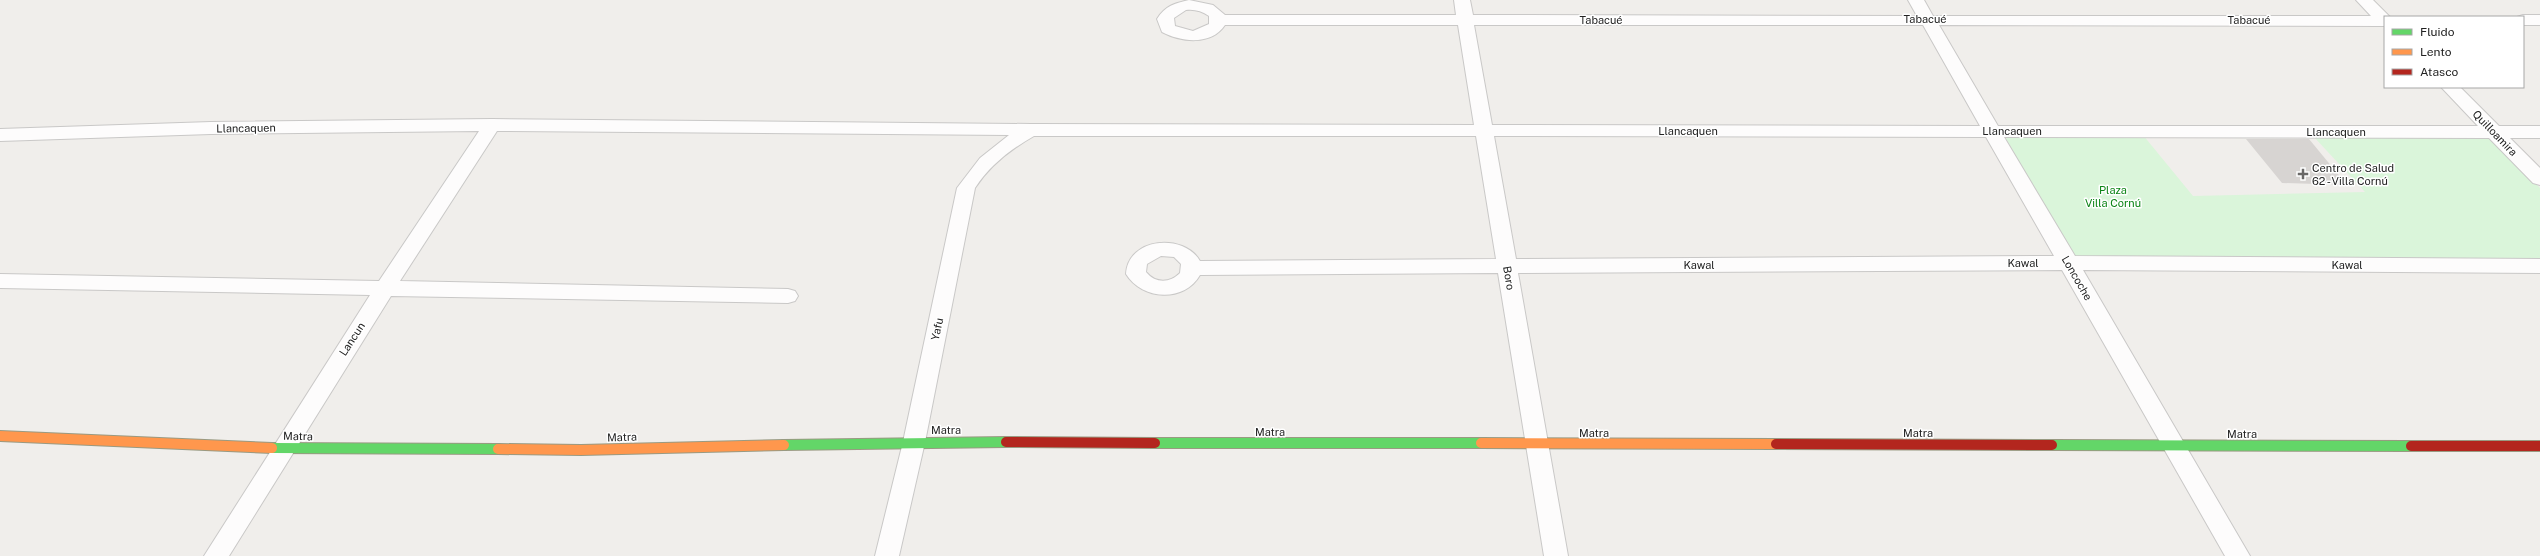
<svg xmlns="http://www.w3.org/2000/svg" width="2540" height="556" viewBox="0 0 2540 556" font-family="'Public Sans',sans-serif">
	<style>
		.park { fill: #daf5da }
		.building { fill: #d7d4d2 }
		.lines { fill: none; stroke-linecap: round; stroke-linejoin: round }
		.street-casing { stroke: #c9c8c7; stroke-width: 2 }
		.fast-casing { stroke: #999a82; stroke-width: 12 }
		.slow-casing { stroke: #999a82; stroke-width: 12 }
		.jam-casing { stroke: #999a82; stroke-width: 12 }
		.street { fill: #fdfcfc; fill-rule: evenodd }
		.fast { stroke: #63d668; stroke-width: 10 }
		.slow { stroke: #ff974d; stroke-width: 10 }
		.jam { stroke: #b3261e; stroke-width: 10 }
		.poi-dot { fill: #6a6968; stroke: #fff; stroke-width: 1.5 }
		.labels { text-anchor: middle; stroke-width: 3; stroke-linejoin: round; paint-order: stroke }
		.street-label { font-size: 11px; fill: #222; stroke: #fff }
		.poi-label { font-size: 11px; fill: #222; stroke: #fff; text-anchor: start }
		.park-label { font-size: 11px; fill: #0c8416; stroke: #fff }
	</style>
	<rect width="100%" height="100%" fill="#f0eeeb"/>
	<!-- park -->
	<path class="park" d="M2143,135L2193,196L2365,192L2314,137L2489,136L2540,188V258L2074,259L2005,137Z"/>
	<!-- building -->
	<path class="building" d="M2246,139H2309L2347,185L2282,183Z"/>
	<g class="lines">
		<defs>
			<path id="street" d="M1189,0L1213,5L1225,15H1456L1454,0H1470L1473,15L1917,16L1908,0H1924L1933,16H2371L2356,0H2373L2390,17H2385V26L1939,25L1998,126H2478L2441,87H2460L2499,126H2540V138H2510L2540,168V185L2533,183L2489,138L2004,137L2075,256L2540,259V273L2083,270L2250,556H2225L2062,270L1518,273L1568,556H1544L1498,273L1200,275C1184,303 1142,300 1126,274C1128,237 1184,233 1200,261L1496,259L1476,136H1034C1011,149 990,165 975,188L925,442L899,556H875L903,442L957,188L980,158L1009,135L497,131L400,281L788,289L795,291L798,296L795,301L788,303L391,296L229,556H204L370,295L0,288V274L379,281L479,131L211,134L0,141V129L211,122L492,119L1031,124L1474,125L1458,25H1225C1211,46 1181,42 1162,32L1157,19C1165,6 1175,3 1189,0ZM1186,10C1194,9 1202,11 1209,16V24L1193,31L1175,26L1174,18ZM1474,25H1923L1980,126L1492,125ZM1494,136L1986,137L2054,256L1516,259ZM1161,256L1174,257L1181,264L1180,273C1170,283 1156,284 1146,272L1147,264Z
				M2523,15H2540V25H2523V17H2517Z"/>
			<path id="fast" d="M1155,443H1481
				M784,445L1006,442
				M2052,445L2411,446
				M272,448L498,449"/>
			<path id="slow" d="M0,436L272,448
				M1481,443L1776,444
				M498,449L581,450L784,445"/>
			<path id="jam" d="M1006,442L1155,443
				M1776,444L2052,445
				M2411,446H2540"/>
		</defs>
		<!-- street casing -->
		<use href="#street" class="street-casing"/>
		<!-- fast casing -->
		<use href="#fast" class="fast-casing"/>
		<!-- slow casing -->
		<use href="#slow" class="slow-casing"/>
		<!-- jam casing -->
		<use href="#jam" class="jam-casing"/>
		<!-- street -->
		<use href="#street" class="street"/>
		<!-- fast -->
		<use href="#fast" class="fast"/>
		<!-- slow -->
		<use href="#slow" class="slow"/>
		<!-- jam -->
		<use href="#jam" class="jam"/>
	</g>
	<!-- markers -->
	<path class="poi-dot" d="M2301 168h4v4h4v4h-4v4h-4v-4h-4v-4h4z"/>
	<g class="labels">
		<!-- street labels -->
		<g class="street-label">
			<text x="1925" y="23">Tabacué</text>
			<text x="1601" y="24">Tabacué</text>
			<text x="2249" y="24">Tabacué</text>
			<text transform="translate(246 128) rotate(-1)" y="4">Llancaquen</text>
			<text x="1688" y="135">Llancaquen</text>
			<text x="2012" y="135">Llancaquen</text>
			<text x="2336" y="136">Llancaquen</text>
			<text transform="translate(2495 133) rotate(46)" y="4">Quilloamira</text>
			<text x="2023" y="267">Kawal</text>
			<text x="1699" y="269">Kawal</text>
			<text x="2347" y="269">Kawal</text>
			<text transform="translate(1509 278) rotate(80)" y="4">Boro</text>
			<text transform="translate(2077 278) rotate(60)" y="4">Loncoche</text>
			<text transform="translate(937 329) rotate(-78)" y="4">Yafu</text>
			<text transform="translate(352 339) rotate(-57)" y="4">Lancun</text>
			<text x="946" y="434">Matra</text>
			<text x="1270" y="436">Matra</text>
			<text x="1594" y="437">Matra</text>
			<text x="1918" y="437">Matra</text>
			<text x="2242" y="438">Matra</text>
			<text transform="translate(298 436) rotate(1)" y="4">Matra</text>
			<text transform="translate(622 437) rotate(-2)" y="4">Matra</text>
		</g>
		<!-- poi labels -->
		<g class="poi-label">
			<text x="2312" y="172">Centro de Salud<tspan x="2312" dy="13">62 - Villa Cornú</tspan></text>
		</g>
		<!-- park labels -->
		<g class="park-label">
			<text x="2113" y="194">Plaza<tspan x="2113" dy="13">Villa Cornú</tspan></text>
		</g>
	</g>
	<!-- legend -->
	<rect x="2384" y="16" width="140" height="72" fill="#ffffff" stroke="#a7a7a7"/>
	<rect x="2392" y="29" width="20" height="6" fill="#63d668" stroke="#a7a7a7"/>
	<text x="2420" y="36" font-size="12" fill="#222222">Fluido</text>
	<rect x="2392" y="49" width="20" height="6" fill="#ff974d" stroke="#a7a7a7"/>
	<text x="2420" y="56" font-size="12" fill="#222222">Lento</text>
	<rect x="2392" y="69" width="20" height="6" fill="#b3261e" stroke="#a7a7a7"/>
	<text x="2420" y="76" font-size="12" fill="#222222">Atasco</text>
</svg>
